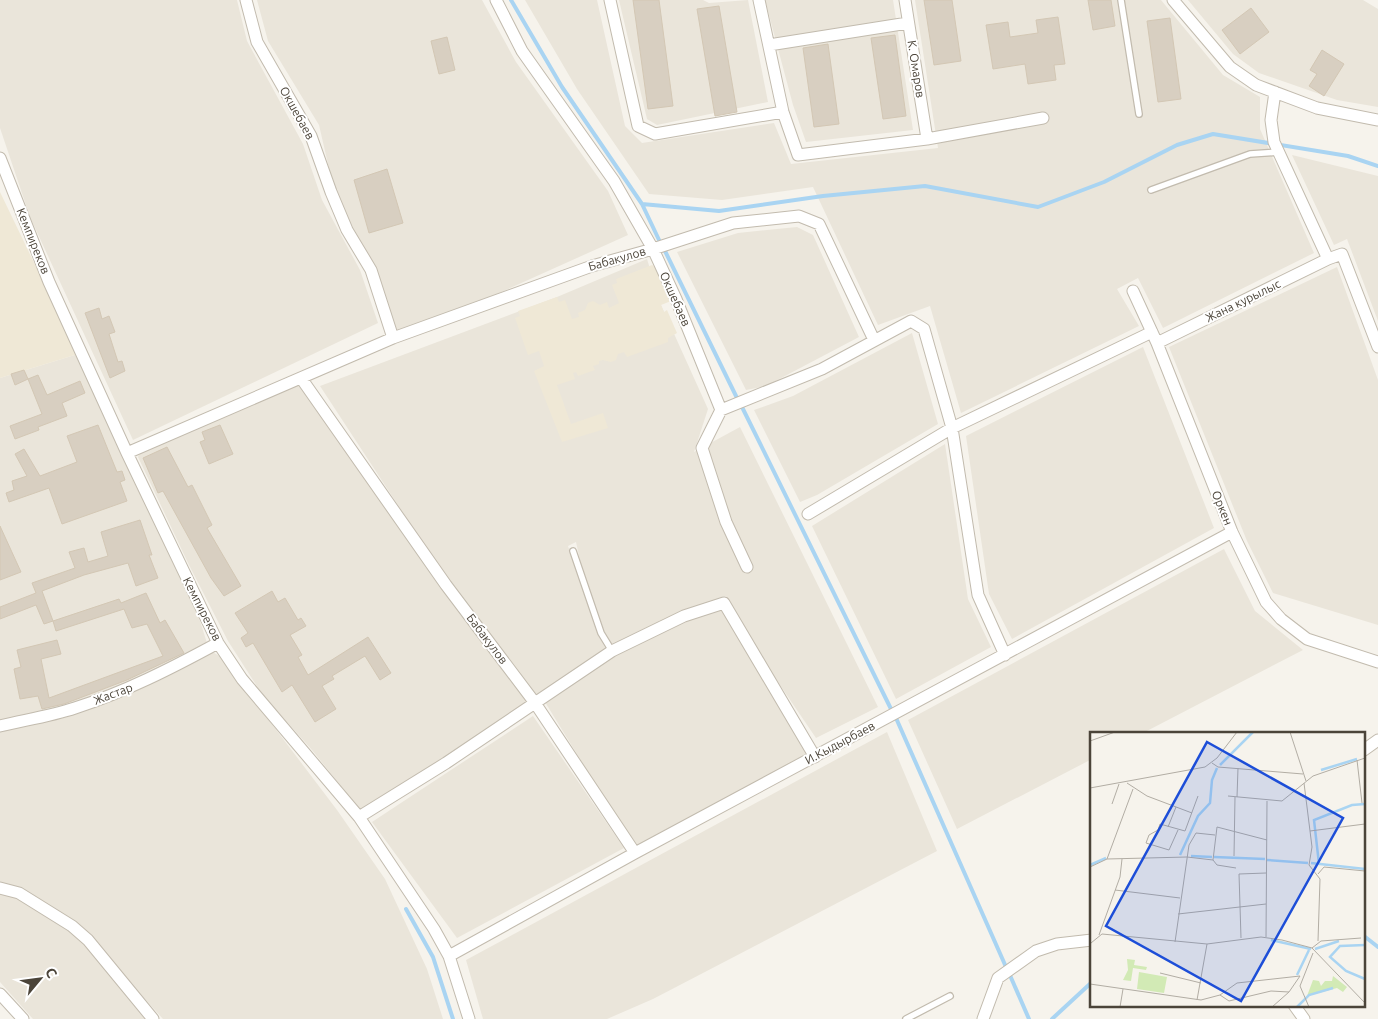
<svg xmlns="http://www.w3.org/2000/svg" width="1378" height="1019" viewBox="0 0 1378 1019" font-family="Ubuntu,sans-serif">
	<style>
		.residential { fill: #eae5da }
		.education { fill: #efe8d6 }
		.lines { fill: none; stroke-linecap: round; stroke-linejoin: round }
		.stream { stroke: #a9d4f2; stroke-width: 4 }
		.building { fill: #d8cfc1; stroke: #d3c7b4 }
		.service-casing { stroke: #c2bbae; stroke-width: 8 }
		.minor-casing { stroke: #c2bbae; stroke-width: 13 }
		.service { stroke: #fff; stroke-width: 5.5 }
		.minor { stroke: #fff; stroke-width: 11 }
		.labels { text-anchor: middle; stroke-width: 4; stroke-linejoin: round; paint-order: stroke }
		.street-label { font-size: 12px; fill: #4b4439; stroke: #fff }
		.inset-river { fill: none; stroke: #a9d4f2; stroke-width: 2.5 }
		.inset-road { fill: none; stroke: #b2ada4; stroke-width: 1 }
		.view { fill: #1d4ed8; fill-opacity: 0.15; stroke: #1d4ed8; stroke-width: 2.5 }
		.inset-edge { fill: none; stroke: #4b4439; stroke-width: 2.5 }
	</style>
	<rect width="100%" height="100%" fill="#f6f3ec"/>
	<!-- residential -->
	<path class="residential" d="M0,0H237L247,41L303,144L322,200L360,270L378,323L133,440L30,217L0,128Z
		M257,0H482L516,62L608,191L628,235L497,294L393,332L352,231L334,190L319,125L268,41Z
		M525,0H597L625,126L642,143L774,123L791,164L938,148L915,0H1161L1223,75L1260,97V129L1314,253L1163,328L1138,278L1117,289L1139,326L961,413L930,306L878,325L813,187L722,200L649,194L577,89Z
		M619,0H703L709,3L748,0L768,102L657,125L647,119Z
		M765,0H893L913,130L806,142L793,105Z
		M1188,0H1363L1378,9V107L1337,100L1259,73L1233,54Z
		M1292,155L1378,176V321L1347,239L1334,245Z
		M797,227L813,235L859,337L766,386L746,390L677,252L738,233Z
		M647,259L661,305L708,409L694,452L740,427L878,707L816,738L767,666L726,596L698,606L613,646L604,631L581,565L576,542L568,546L598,635L607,651L536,695L484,630L430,554L320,386L557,297Z
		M1337,267L1378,380V625L1273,593L1247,541L1169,347Z
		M912,333L938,424L817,495L800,502L754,410L793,396Z
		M1143,347L1214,528L1012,639L989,594L966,436Z
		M78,354L200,621L207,643L130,682L90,697L76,703L0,723V378Z
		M299,385L528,704L406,784L360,810L312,750L262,694L228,641L189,565L138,457L140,452Z
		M945,444L968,599L991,647L896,699L812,526Z
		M1224,549L1255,611L1303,650L1143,733H1092V759L957,829L908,720Z
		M717,609L722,610L810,754L638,846L591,777L545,702L623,648L682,623Z
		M211,651L221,657L337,810L385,879L427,969L443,1019H163L82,929L0,885V732L52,720L136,691Z
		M533,716L624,848L457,938L372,822Z
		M887,732L937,851L653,999L607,1019H483L466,960Z
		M0,892L23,900L64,925L80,940L148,1019H33L0,982Z"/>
	<!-- education -->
	<path class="education" d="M0,192L78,354L0,378Z
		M652,265L655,267L676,299L661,305L664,312L667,310L677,333L668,338V342L627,357L624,352L618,354L616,360L611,362L603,360L599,361V364L593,366L595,370L578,376L576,372L573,373L575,379L557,385L571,424L603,413L608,428L562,442L534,371L544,366L539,351L528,355L515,318L520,316L518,311L557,297L559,302L565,300L572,319L579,317L578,313L585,310L588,303L593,301L600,305L607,302L609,308L619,303L612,285L617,283L616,279Z"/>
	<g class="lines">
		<!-- stream -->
		<path class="stream" d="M511,0L562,87L642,204L660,242
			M642,204L719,211L823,196L925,186L1038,207L1104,182L1177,145L1213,134L1348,156L1378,166
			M665,251L737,398
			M742,407L892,711
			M896,718L1006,967
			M406,909L433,957L453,1019
			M1364,936L1378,947
			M1009,973L1029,1019
			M1052,1019L1092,982"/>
	</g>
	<!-- building -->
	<path class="building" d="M633,0H659L673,106L648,109Z
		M924,0H952L961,61L934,65Z
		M1088,0H1111L1115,26L1093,30Z
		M719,6L737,112L715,116L697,9Z
		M1251,8L1269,32L1240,54L1222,30Z
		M1058,17L1065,64L1054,65L1056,80L1028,84L1025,64L993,69L986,25L1008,22L1010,37L1038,33L1036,20Z
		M1170,18L1181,99L1158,102L1147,21Z
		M895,35L906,116L883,119L871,38Z
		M447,37L455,70L439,74L431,41Z
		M828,44L839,124L814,127L803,48Z
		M1322,50L1344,64L1324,96L1309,86L1317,74L1310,70Z
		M387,169L403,223L369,233L354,180Z
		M99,308L102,319L109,316L115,332L109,334L118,362L122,361L125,371L110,378L85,313Z
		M24,370L28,379L15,385L11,374Z
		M38,375L47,395L80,381L85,393L62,403L67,416L38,427L39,430L15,439L10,426L42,414L28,379Z
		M98,425L117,472L122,471L125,480L120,482L127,501L62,524L49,488L9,502L6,493L14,490L12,481L27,476L15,454L24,449L40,476L77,462L67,436Z
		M220,425L233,454L209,464L200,442L205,440L202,432Z
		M167,447L188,487L192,485L212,525L207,528L241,586L224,596L211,578L163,491L158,493L143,458Z
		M140,520L152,555H149L158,578L136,586L128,563L84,575L42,591L53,621L44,624L36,605L0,619V607L36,593L32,583L75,568L69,552L84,548L88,562L108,556L101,532Z
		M0,526L21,572L0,580Z
		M272,591L278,602L285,598L298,620L301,618L306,626L290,635L302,655L298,657L308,675L368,637L391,673L380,680L365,656L332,676L334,679L322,686L336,709L315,722L292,685L282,692L253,643L246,647L241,638L248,633L235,613Z
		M146,593L160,623L165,620L184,653L127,680L64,704L42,709L38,696L20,699L14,669L21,667L17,650L57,640L61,654L41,659L49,698L163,656L147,624L132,628L124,609L56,631L53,621L119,599L121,603Z"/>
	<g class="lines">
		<defs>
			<path id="service" d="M1121,0L1139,114
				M1151,190L1250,154L1279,152
				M573,551L601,633L612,651
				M906,1019L950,996"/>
			<path id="minor" d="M246,0L257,42L311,136L331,192L347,230L371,270L393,338
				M496,0L522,51L614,181L653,249L676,299L721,410L702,448L726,522L747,567
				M610,0L638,126L655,134L783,112
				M759,0L783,112L798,155L927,139L1043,118
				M905,0L927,139
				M1173,0L1230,67L1256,85L1317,108L1378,120
				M769,45L908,23
				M1275,92L1271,120L1274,142L1328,259L1342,254L1378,347
				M0,158L49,282L127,453L218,643L242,679L359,817L434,929L449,956L469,1019
				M1133,291L1157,343L1232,532L1266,602L1281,619L1307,639L1378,662
				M1157,343L1328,259
				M301,378L446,585L535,703L635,853
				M721,410L822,369L911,321L924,329L952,428L978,595L1005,655
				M127,453L393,338L592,266L653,249L733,223L799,216L819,224L874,340
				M808,514L952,428L1152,332
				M0,726C25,720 51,716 75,708C125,692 172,668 218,643
				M1364,750L1378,740
				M359,817L446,763L612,651L684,616L724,603L815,757
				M0,888L19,893L72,926L88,940L153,1019
				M449,956L635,853L1232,532
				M0,994L23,1019
				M1294,1005L1304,1019
				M983,1019L998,978L1036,951L1057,944L1092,940"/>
		</defs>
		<!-- service casing -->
		<use href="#service" class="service-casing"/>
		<!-- minor casing -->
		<use href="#minor" class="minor-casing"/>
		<!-- service -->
		<use href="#service" class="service"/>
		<!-- minor -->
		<use href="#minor" class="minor"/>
	</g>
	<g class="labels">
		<!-- street labels -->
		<g class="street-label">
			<text transform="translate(916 69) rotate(81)" y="4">К. Омаров</text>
			<text transform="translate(297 113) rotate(61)" y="4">Окшебаев</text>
			<text transform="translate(33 241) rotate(68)" y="4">Кемпиреков</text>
			<text transform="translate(617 259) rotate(-16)" y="4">Бабакулов</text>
			<text transform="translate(675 299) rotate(66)" y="4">Окшебаев</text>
			<text transform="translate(1243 301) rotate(-26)" y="4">Жана курылыс</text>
			<text transform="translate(1222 508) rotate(68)" y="4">Оркен</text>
			<text transform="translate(202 609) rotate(63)" y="4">Кемпиреков</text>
			<text transform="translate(487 639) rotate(53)" y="4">Бабакулов</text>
			<text transform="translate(113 694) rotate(-21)" y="4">Жастар</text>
			<text transform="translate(840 743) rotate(-28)" y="4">И.Кыдырбаев</text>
		</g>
	</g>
	<!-- overview -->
	<g transform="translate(1090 732)">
		<rect width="275" height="275" fill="#f6f3ec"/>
		<path d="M37,227L45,228L44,233L57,235L56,238L43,236L41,249L33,248L38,238ZM49,240L77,245L74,261L47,257ZM243,244L257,255L253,260L247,256L217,264L223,248L229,249L231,254L235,249H242Z" fill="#d2eab5"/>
		<path class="inset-river" d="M130,33L163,0M231,38L267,27M90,123L108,84L120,71L122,48L127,36M101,124L122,125M124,125L175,127M177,128L218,131M221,131L275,137M229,132L224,88L262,73L275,72M0,133L16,126M181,208L221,217M275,213L250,214L240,225L256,239L275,247M225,217L249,209M207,243L219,218M207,275L219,263L243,256"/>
		<path class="inset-road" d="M200,0L216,49M0,9L25,0M267,28L272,71M122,31L128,35L213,42M37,51L57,64L102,81M214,51L222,115L219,133L230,147L228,209M0,56L115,35L127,26L147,0M138,64L192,69L223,44L275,26M147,65L148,36M22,72L29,52M78,95L86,75M88,98L79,118L56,111L59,103L68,98L70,92L95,99L108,64M220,99L275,92M144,124L145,65M17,127L43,57M123,128L127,95L177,108M0,135L17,127L97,125L123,128L127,133L146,136M228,142L234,135L275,139M25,158L90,166M88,182L176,172M9,203L30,145L32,127M176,205L177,69M151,206L149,142L176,141M85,210L99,113L106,101L125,103M1,211L12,202L117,212L171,205L192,208L222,216L275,271M222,216L231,209L271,206M70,241L111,251M0,252L111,268L130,263L147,251L210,244M130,263L139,269L181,259L199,260M107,268L117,212M30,275L33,257M182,275L199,260L210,244M219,275L210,254L223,221"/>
		<path class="view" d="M117,10L253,86L151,269L16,194Z"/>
		<rect width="275" height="275" class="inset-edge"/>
	</g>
	<!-- north arrow -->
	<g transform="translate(40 979) rotate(61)" stroke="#ffffff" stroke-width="4" paint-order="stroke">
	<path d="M0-4L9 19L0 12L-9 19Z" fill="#4b4439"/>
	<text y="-8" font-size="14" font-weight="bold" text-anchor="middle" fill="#4b4439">С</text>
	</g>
</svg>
